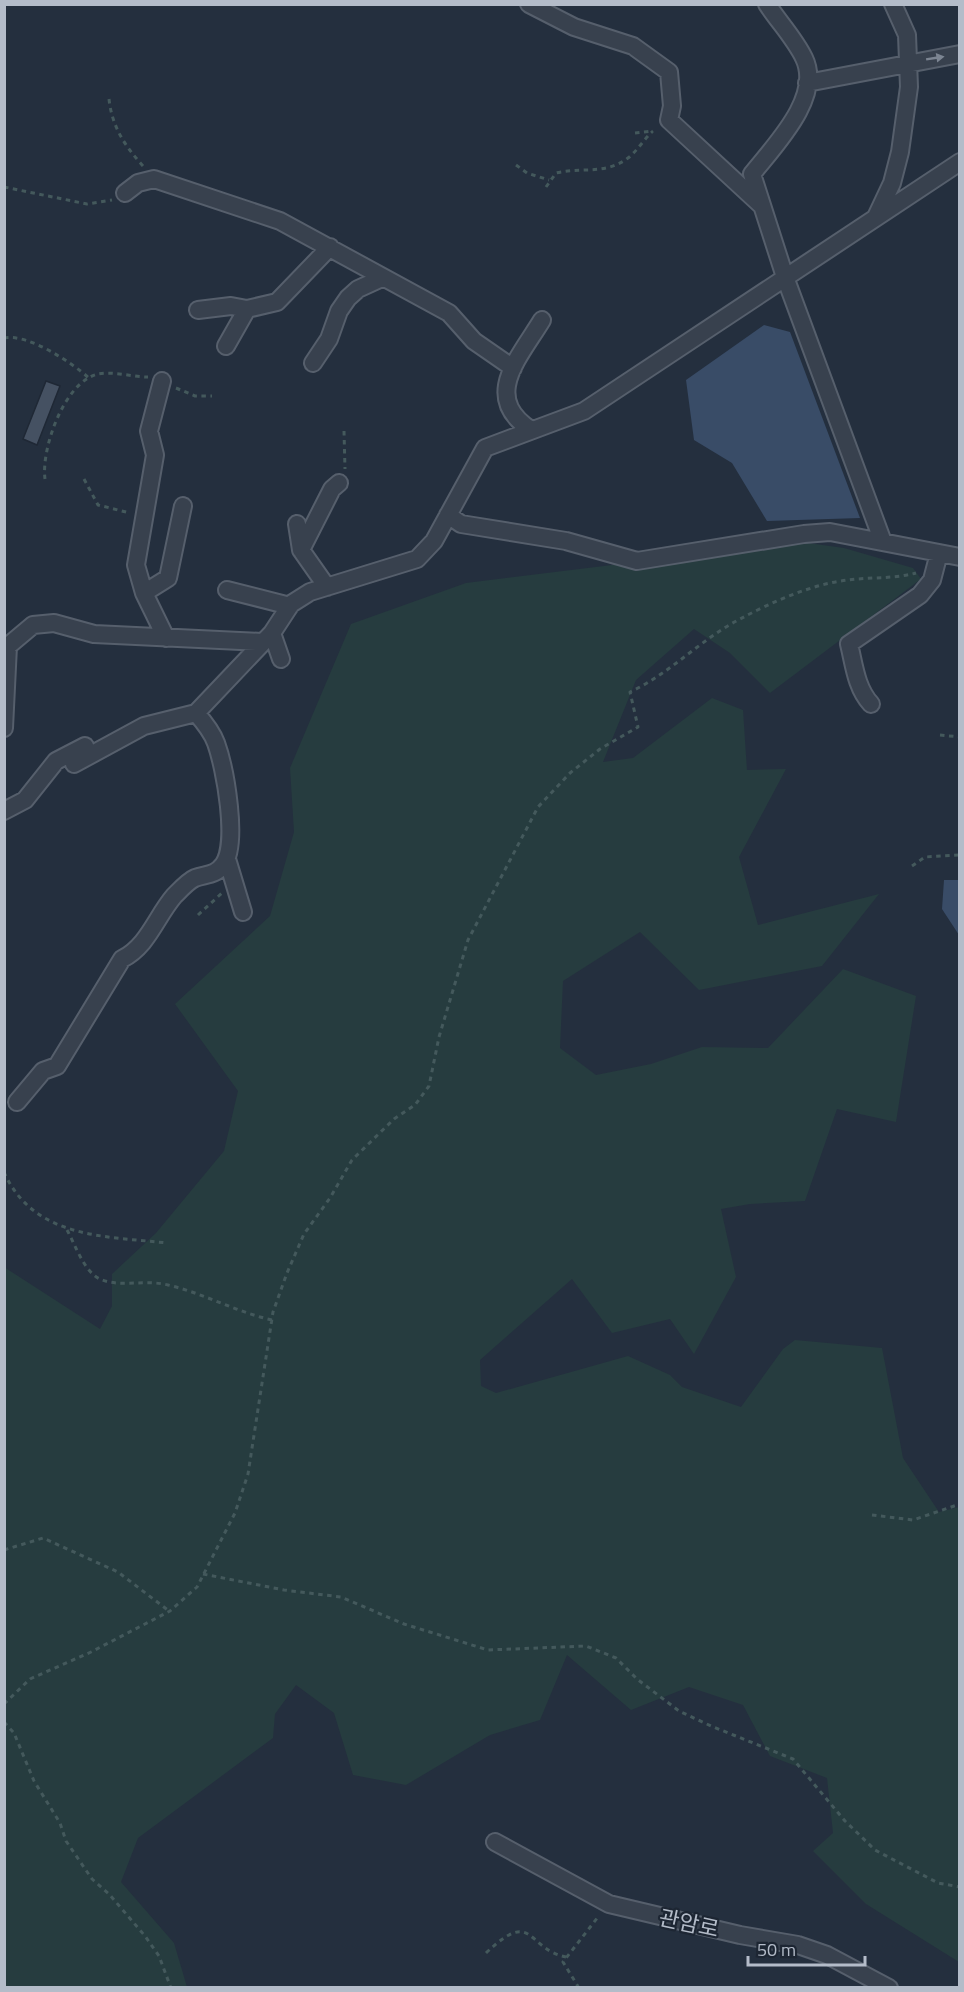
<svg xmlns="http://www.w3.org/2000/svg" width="964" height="1992" viewBox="0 0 964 1992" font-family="'Titillium Web','Noto Sans KR',sans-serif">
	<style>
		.green { fill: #263c3f }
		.water { fill: #394c67 }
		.building { fill: #455162; stroke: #1f2835; stroke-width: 1.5 }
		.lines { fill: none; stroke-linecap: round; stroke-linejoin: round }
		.minor-casing { stroke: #565f6c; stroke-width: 20 }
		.path { stroke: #44595c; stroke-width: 3; stroke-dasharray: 4.5 4.5; stroke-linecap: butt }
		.minor { stroke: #38414e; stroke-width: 16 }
		.oneway { fill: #7c8592 }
		.labels { text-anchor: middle; stroke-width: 4.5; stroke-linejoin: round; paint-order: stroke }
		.street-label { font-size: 22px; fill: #b4bcc9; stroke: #1d2633 }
	</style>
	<rect width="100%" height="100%" fill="#242f3e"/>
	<!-- green -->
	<path class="green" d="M779,539L844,548L913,568L921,579L770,693L730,653L694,629L636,680L603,762L633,758L712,698L743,710L747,770L786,769L739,857L758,925L879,894L822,966L699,990L640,932L563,981L560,1048L596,1075L651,1064L702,1047L768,1048L843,969L916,996L896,1122L837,1109L805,1201L750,1204L721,1209L736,1277L694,1354L670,1319L612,1333L572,1279L480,1360L481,1386L496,1393L628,1356L670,1375L682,1387L741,1407L783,1349L795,1340L882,1348L903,1458L939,1512L959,1507V1962L866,1904L813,1851L833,1833L827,1778L770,1756L743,1705L689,1687L631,1710L567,1655L540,1720L490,1735L406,1785L353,1775L334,1713L296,1685L275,1714L273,1738L138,1838L121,1882L174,1943L187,1987H5L4,1267L100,1329L112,1306V1274L156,1233L224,1151L238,1091L175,1004L270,916L294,832L290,768L351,624L466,583L653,560Z"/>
	<!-- water -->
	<path class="water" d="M764,325L790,332L860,518L767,521L732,463L694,440L686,380Z
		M944,880H959V935L942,909Z"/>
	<!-- building -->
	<path class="building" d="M46,381L60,386L37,445L23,439Z"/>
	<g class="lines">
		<defs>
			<path id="minor" d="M529,4L574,27L633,46L669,72L672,106L669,120L761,205
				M767,4C778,21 795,39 804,58C823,97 774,146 752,174L785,277L883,542
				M807,83L960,54
				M125,193L138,183L154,179L280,221L449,313L474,341L513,368
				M876,217L892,183L900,152L909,87L907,35L893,4
				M198,310L231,306L247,309
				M226,346L247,309L277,302L330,247
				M313,363L329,339L339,311L348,298L358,289L382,278
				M162,381L149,431L155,455L136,565L144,593L166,638
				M531,430C481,397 519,358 542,320
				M448,515L461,524L566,541L637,561L804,534L830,532L960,557
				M297,524L301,550L327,587
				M301,550L332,489L339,483
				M227,590L290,606
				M144,593L168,578L183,506
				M272,633L281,659
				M871,704C856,688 854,664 849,644L920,595L932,580L939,553
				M4,728L8,646L33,625L54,623L94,634L262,642
				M74,764L144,726L196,713L272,633L291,604L310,592L417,559L434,541L485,448L584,411L960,162
				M4,811L25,800L56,761L85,746
				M227,859L243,912
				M17,1102L43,1071L57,1066L122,959C148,946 156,917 174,896C179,891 188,881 195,878C205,874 215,876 223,865C239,844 225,768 216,743C212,732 204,722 196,713
				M495,1842L609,1904L740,1935L798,1945L827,1955L889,1988"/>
		</defs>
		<!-- minor casing -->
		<use href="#minor" class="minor-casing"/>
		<!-- path -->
		<path class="path" d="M109,99C112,127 125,146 143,166
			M635,133L653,131
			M516,165L527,173L549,180
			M4,187L87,204L112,200
			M546,187L556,173C581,167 606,175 628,158C638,150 644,139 653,131
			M4,338C28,333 72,363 89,378
			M176,388L195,396H212
			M344,431L345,469
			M45,479C41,449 64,382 98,374C114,371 132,377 148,377
			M84,479L98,505L130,513
			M940,735L960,737
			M912,866L925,857L960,855
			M198,915L222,893
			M4,1172C34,1239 105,1236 167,1243
			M67,1230C75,1244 84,1272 100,1279C120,1288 144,1279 168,1285C203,1293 236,1312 272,1320
			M872,1515L913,1520L960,1504
			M4,1550L43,1538L118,1572L169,1611
			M203,1574L284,1590L341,1597L404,1624L488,1650L586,1646L616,1658L637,1679L679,1711L711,1726L793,1759L845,1821L875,1850L938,1883L960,1887
			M4,1704L30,1679L91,1652L170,1611L197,1587L235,1513L248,1474L273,1312L287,1273L304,1234L330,1198L352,1160L394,1119L415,1105L429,1086L439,1037L468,940L538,807L570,773L600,749L638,727L630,692C671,673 701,639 740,619C772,602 812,584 848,580C870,577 894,579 916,573
			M4,1722L14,1733L34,1781L60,1823L66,1841L92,1879L109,1894L145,1936L159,1956L171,1988
			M486,1953C534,1907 526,1949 566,1957
			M579,1988L563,1962L598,1917"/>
		<!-- minor -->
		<use href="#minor" class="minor"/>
	</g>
	<!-- one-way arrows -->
	<defs><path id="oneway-solid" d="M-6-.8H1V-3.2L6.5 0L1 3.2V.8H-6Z" transform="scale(1.5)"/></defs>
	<use class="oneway" href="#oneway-solid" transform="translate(935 58) rotate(-9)"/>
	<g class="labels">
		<!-- street labels -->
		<g class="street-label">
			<text transform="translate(689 1923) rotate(12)" y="8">관암로</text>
		</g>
	</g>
	<!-- border -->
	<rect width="964" height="1992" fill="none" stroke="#b4bcc9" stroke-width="12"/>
	<!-- scale -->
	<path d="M748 1956v9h117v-9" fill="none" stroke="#b4bcc9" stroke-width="3"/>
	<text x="757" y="1956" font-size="18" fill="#b4bcc9" stroke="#1d2633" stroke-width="4.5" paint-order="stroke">50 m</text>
</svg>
